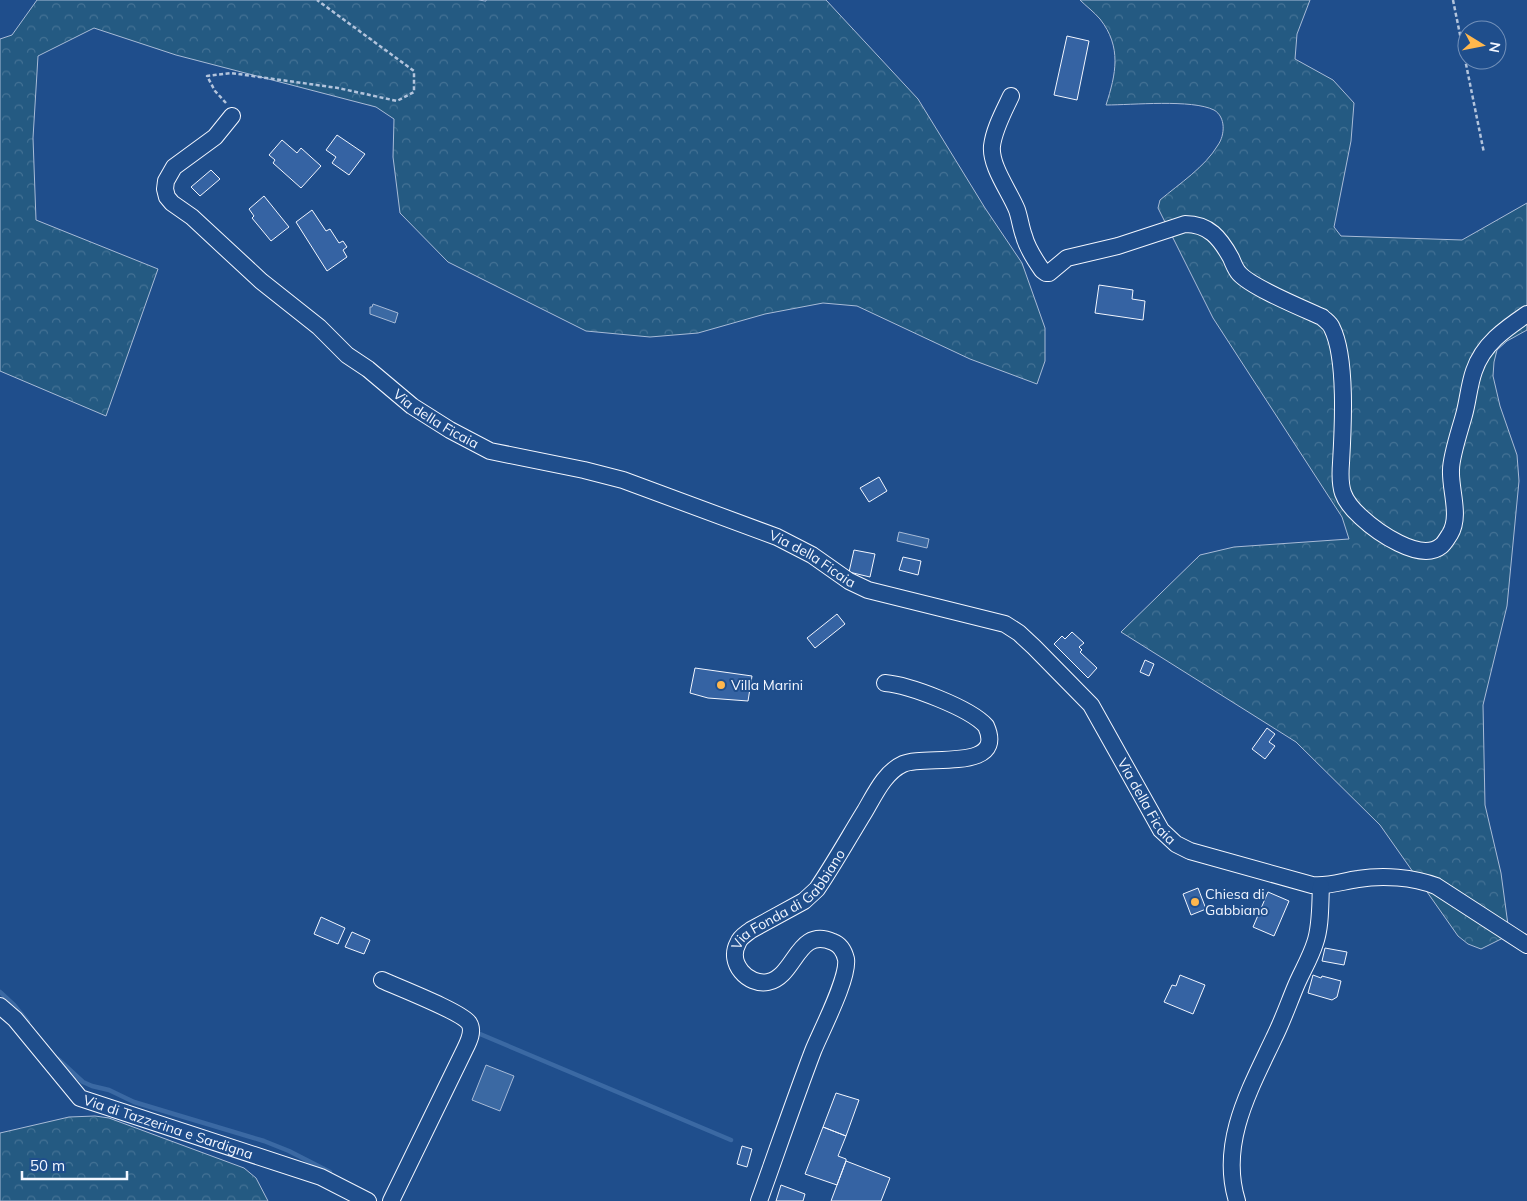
<svg xmlns="http://www.w3.org/2000/svg" width="1527" height="1201" viewBox="0 0 1527 1201" font-family="Mulish,sans-serif">
	<style>
		.forest { fill: url(#forest-crowns); stroke: #a8bbd7 }
		.water { fill: #3b69a3; stroke: #a8bbd7 }
		.lines { fill: none; stroke-linecap: round; stroke-linejoin: round }
		.stream { stroke: #3b69a3; stroke-width: 4.5 }
		.building { fill: #3563a3; stroke: #f2f6ff }
		.minor-casing { stroke: #f2f6ff; stroke-width: 18 }
		.path { stroke: #b3c4dc; stroke-width: 2.5; stroke-dasharray: 4 2.5; stroke-linecap: butt }
		.minor { stroke: #1f4e8c; stroke-width: 16 }
		.poi-dot { fill: #ffb74d; stroke: #1f4e8c; stroke-width: 2 }
		.labels { text-anchor: middle; stroke-width: 4; stroke-linejoin: round; paint-order: stroke }
		.street-label { font-size: 14px; fill: #f2f6ff; stroke: #1f4e8c }
		.poi-label { font-size: 14px; fill: #f2f6ff; stroke: #1f4e8c; text-anchor: start }
	</style>
	<defs>
		<pattern id="forest-crowns" width="20" height="18" patternUnits="userSpaceOnUse" patternTransform="scale(1.25)"><rect width="20" height="18" fill="#245a82"/><path d="M2 6a3 3 0 1 1 6 0M12 15a3 3 0 1 1 6 0" fill="none" stroke="#447295"/></pattern>
	</defs>
	<rect width="100%" height="100%" fill="#1f4e8c"/>
	<!-- forest -->
	<path class="forest" d="M37,0H478L486,1V0H826L918,99L985,208L1022,263L1045,328V361L1037,384L970,359L857,306L823,303L765,314L698,333L650,337L586,331L448,262L400,213L393,157L394,119L376,107L176,55L94,28L38,56L33,138L36,220L158,269L106,416L0,371V39L12,35Z
		M1080,0H1310L1297,34L1295,59L1333,80L1354,103L1351,141L1334,227L1341,236L1462,240L1527,203V330L1507,341L1497,350L1494,362L1493,376L1500,406L1517,455L1519,481L1507,606L1483,705L1485,805L1501,873L1508,925L1503,938L1481,949L1468,944L1458,936L1380,825L1296,742L1121,632L1200,555L1234,547L1349,539L1342,517L1213,318L1158,208L1160,200C1179,184 1205,167 1218,145C1225,135 1226,117 1214,110C1192,99 1132,105 1106,105C1116,74 1122,47 1100,19C1094,12 1086,6 1080,0Z
		M95,1116L109,1118L244,1168L256,1178L268,1201H0V1133L69,1117Z"/>
	<!-- water -->
	<path class="water" d="M373,304L398,313L395,323L370,314V307H372Z
		M899,532L929,539L927,548L897,541Z
		M486,1065L514,1076L500,1111L472,1100Z"/>
	<g class="lines">
		<!-- stream -->
		<path class="stream" d="M0,992L14,1005L28,1022
			M480,1034L731,1140
			M58,1059L83,1082L92,1086L109,1090L134,1102L264,1141L289,1151L330,1172"/>
	</g>
	<!-- building -->
	<path class="building" d="M1067,36L1089,41L1077,100L1054,95Z
		M337,135L365,154L349,175L332,163L336,157L326,150Z
		M282,140L297,153L301,148L321,166L301,188L273,163L275,160L269,155Z
		M211,170L220,179L200,196L191,187Z
		M264,196L289,227L271,241L252,218L254,216L249,209Z
		M312,210L326,231L330,229L339,243L343,241L347,247L343,250L347,257L327,271L296,222Z
		M1099,285L1133,290L1132,299L1145,301L1143,320L1095,313Z
		M879,477L887,491L869,502L860,488Z
		M854,550L875,554L870,577L849,572Z
		M903,557L921,561L918,575L899,570Z
		M837,614L845,624L815,648L807,638Z
		M1072,632L1084,643L1079,647L1082,650L1080,652L1097,668L1088,678L1054,644L1062,636L1065,639Z
		M1145,660L1154,664L1149,676L1140,672Z
		M695,668L752,676L748,701L708,698L690,693Z
		M1267,728L1275,734L1269,742L1275,746L1265,759L1252,749Z
		M1198,888L1206,909L1191,915L1183,894Z
		M1268,892L1289,901L1274,936L1253,927Z
		M321,917L345,928L338,944L314,934Z
		M352,932L370,940L364,954L345,947Z
		M1325,948L1347,952L1344,965L1322,961Z
		M1180,975L1205,985L1193,1014L1164,1002L1172,985L1176,986Z
		M1313,975L1321,978L1322,976L1341,981L1337,997L1332,1000L1308,993Z
		M836,1093L859,1100L846,1136L823,1127Z
		M823,1127L846,1136L838,1156L846,1159V1161L837,1185L805,1174Z
		M742,1146L752,1149L747,1167L737,1164Z
		M846,1161L890,1178L881,1201H831Z
		M781,1185L805,1194L803,1201H776Z"/>
	<g class="lines">
		<defs>
			<g id="minor">
				<path d="M1011,96C1004,111 994,129 992,146C990,166 1010,192 1017,210C1020,219 1021,228 1024,236C1027,248 1035,260 1042,270L1046,273H1049L1067,258L1118,246L1185,224C1209,224 1220,238 1231,258C1233,263 1235,268 1238,272C1248,286 1304,309 1322,317C1326,321 1330,323 1332,328C1347,358 1343,429 1341,463C1339,489 1342,500 1361,517C1376,531 1420,563 1441,546C1444,544 1448,537 1450,534C1461,516 1450,490 1451,470C1451,456 1460,430 1464,415C1468,401 1469,385 1474,371C1483,344 1505,329 1527,314"/>
				<path id="s1" d="M232,116L215,137L174,167L166,181L165,189L167,197L172,203L192,217L261,281L319,327L347,355L368,369L412,406L450,430L490,451L584,470L623,480L777,537L812,555L849,581L868,590L1005,624L1019,633L1034,647L1091,705L1161,830L1176,844L1190,851L1312,885C1328,887 1343,881 1358,879C1383,875 1413,877 1436,886L1527,945"/>
				<path d="M382,980C397,987 462,1012 469,1023C474,1031 469,1041 465,1049L391,1201"/>
				<path id="s2" d="M0,1006L15,1019L80,1098L321,1177L368,1201"/>
				<path id="s3" d="M759,1201C777,1151 794,1101 813,1051C821,1031 849,978 846,959C844,951 841,945 833,942C797,926 796,976 768,982C748,986 727,963 738,943C740,937 746,934 751,930L804,901L817,889C834,864 849,837 865,811C875,794 885,772 903,764C924,754 1007,773 986,726C970,708 909,685 885,683"/>
				<path d="M1237,1201C1219,1143 1250,1089 1274,1038C1282,1022 1288,1005 1295,988C1301,973 1310,959 1315,943C1321,926 1320,905 1321,886"/>
			</g>
		</defs>
		<!-- minor casing -->
		<use href="#minor" class="minor-casing"/>
		<!-- path -->
		<path class="path" d="M1453,0L1484,153
			M226,103L215,91L207,76L231,73L338,88L397,101L414,92V71L317,0"/>
		<!-- minor -->
		<use href="#minor" class="minor"/>
	</g>
	<!-- markers -->
	<g class="poi-dot">
		<circle cx="721" cy="685" r="5"/>
		<circle cx="1195" cy="902" r="5"/>
	</g>
	<g class="labels">
		<!-- street labels -->
		<g class="street-label">
			<text dy="5" stroke="none"><textPath href="#s1" startOffset="460">Via della Ficaia</textPath></text>
			<text dy="5" stroke="none"><textPath href="#s1" startOffset="865">Via della Ficaia</textPath></text>
			<text dy="5" stroke="none"><textPath href="#s1" startOffset="1300">Via della Ficaia</textPath></text>
			<text dy="5" stroke="none"><textPath href="#s3" startOffset="492">Via Fonda di Gabbiano</textPath></text>
			<text dy="5" stroke="none"><textPath href="#s2" startOffset="215">Via di Tazzerina e Sardigna</textPath></text>
		</g>
		<!-- poi labels -->
		<g class="poi-label">
			<text x="731" y="690">Villa Marini</text>
			<text x="1205" y="899">Chiesa di<tspan x="1205" dy="16">Gabbiano</tspan></text>
		</g>
	</g>
	<!-- north arrow -->
	<g transform="translate(1482 45) rotate(100)"><circle r="24" fill="#1f4e8c" stroke="#7391ba"/>
	<path d="M0-4L9 19L0 12L-9 19Z" fill="#ffb74d"/>
	<text y="-8" font-size="14" font-weight="bold" text-anchor="middle" fill="#f2f6ff">N</text>
	</g>
	<!-- scale -->
	<path d="M22 1171v8h105v-8" fill="none" stroke="#f2f6ff" stroke-width="2.5"/>
	<text x="30" y="1171" font-size="15" fill="#f2f6ff" stroke="#1f4e8c" stroke-width="4" paint-order="stroke">50 m</text>
</svg>
